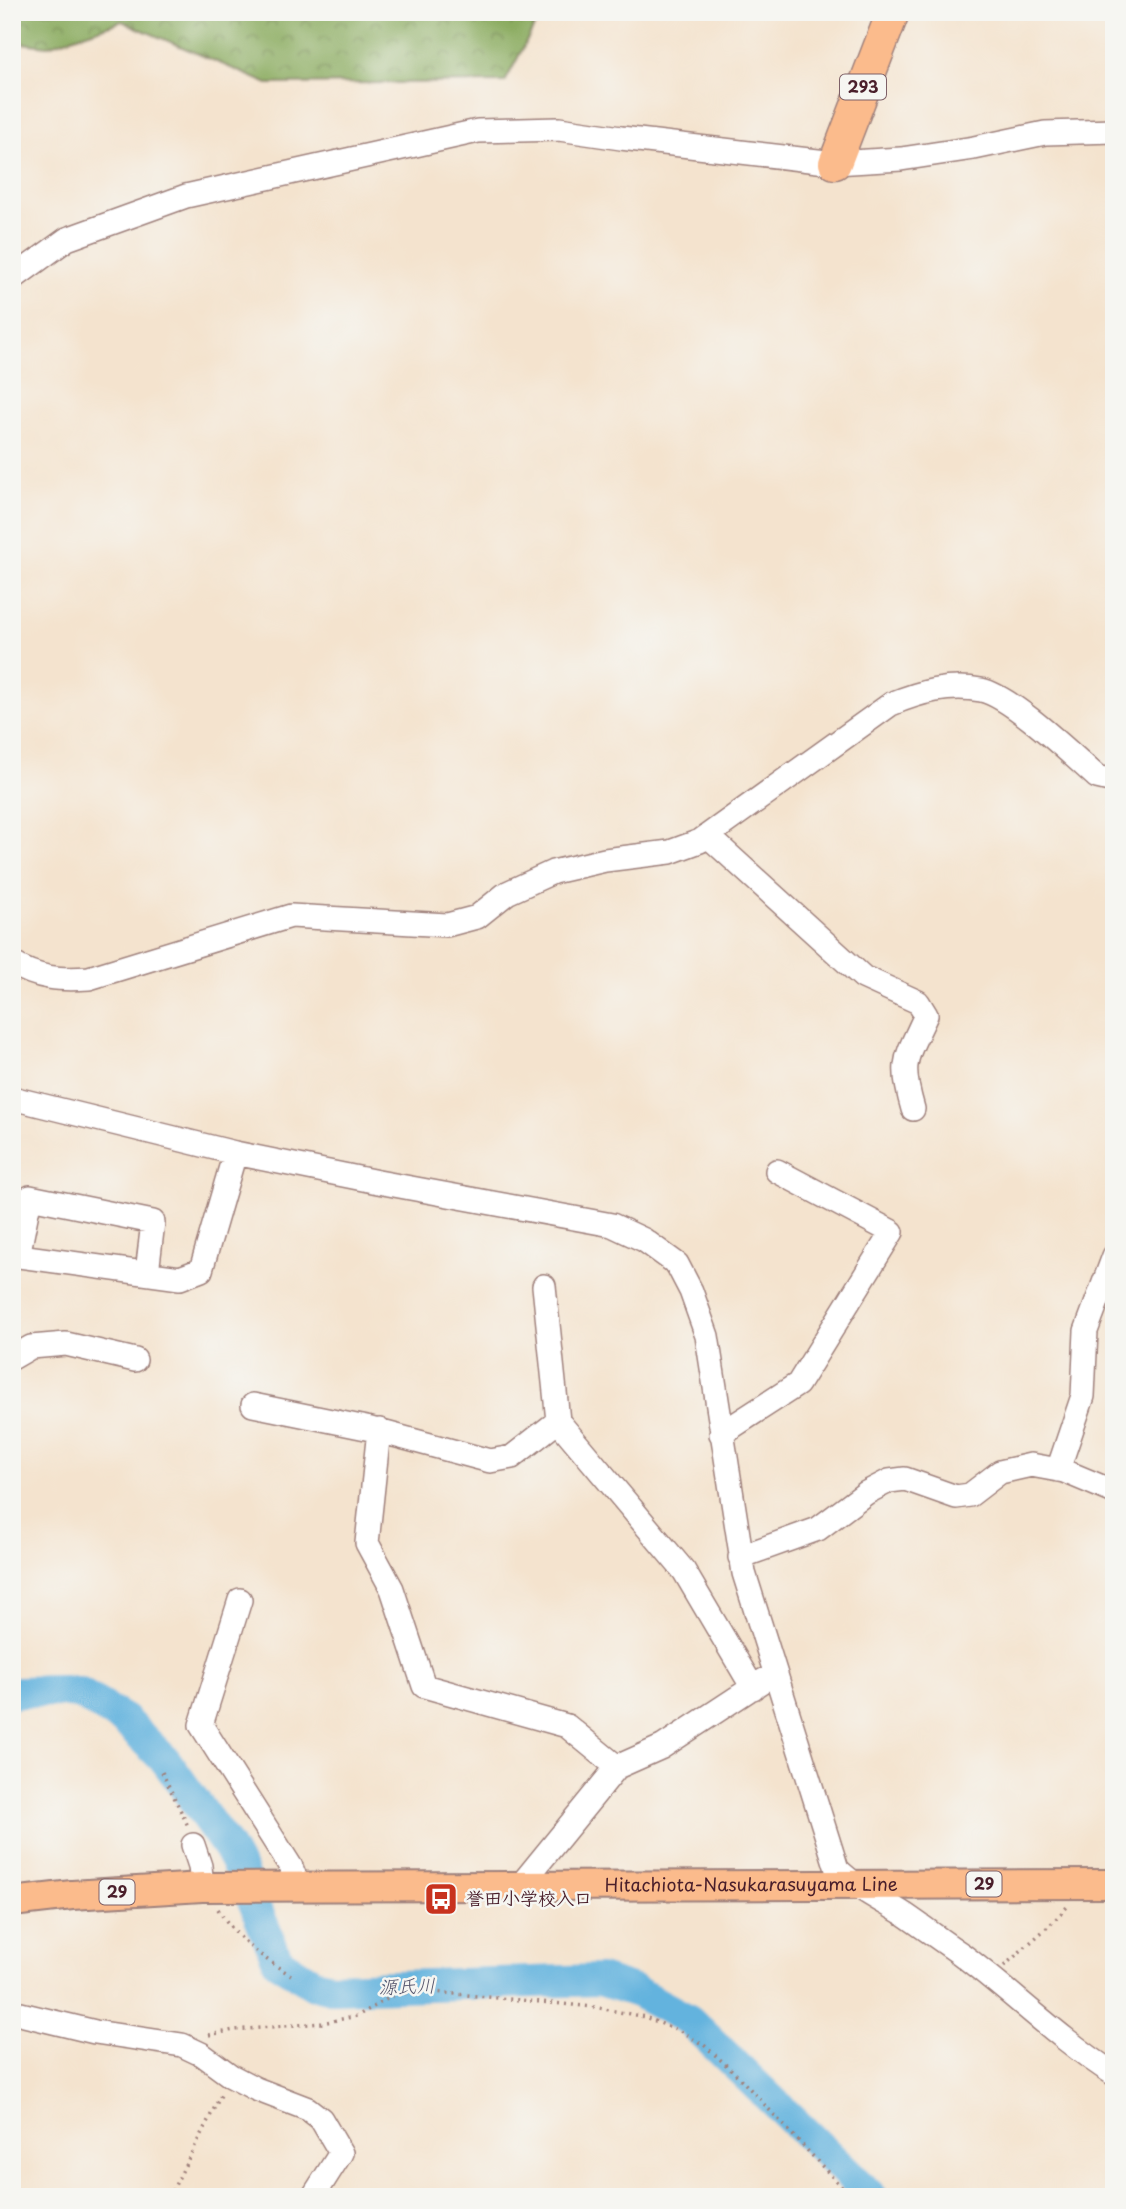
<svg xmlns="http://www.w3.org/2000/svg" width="1126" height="2209" viewBox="0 0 1126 2209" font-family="'Playpen Sans','Klee One',sans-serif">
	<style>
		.forest { fill: url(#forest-crowns); stroke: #6a6646; stroke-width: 2 }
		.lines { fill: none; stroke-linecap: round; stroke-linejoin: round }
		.river { stroke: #64b3de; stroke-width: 32 }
		.minor-casing { stroke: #9f817c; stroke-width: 26 }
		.major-casing { stroke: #9f817c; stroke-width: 32 }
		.highway-casing { stroke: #9f817c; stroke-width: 35 }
		.path { stroke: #9f817c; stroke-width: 3.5; stroke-dasharray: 2 5; stroke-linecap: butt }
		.minor { stroke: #fff; stroke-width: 23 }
		.major { stroke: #fbbb8c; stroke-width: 28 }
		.highway { stroke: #fbbb8c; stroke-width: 32 }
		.labels { text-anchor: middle; stroke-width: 5; stroke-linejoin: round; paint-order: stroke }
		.shield { fill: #f6f6f2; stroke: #7e6067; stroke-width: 2 }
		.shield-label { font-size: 16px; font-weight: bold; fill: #4a1f2b }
		.street-label { font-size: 18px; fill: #4a1f2b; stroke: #f6f6f2 }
		.poi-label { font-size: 18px; font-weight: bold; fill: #4a1f2b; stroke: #f6f6f2; text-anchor: start }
		.water-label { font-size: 19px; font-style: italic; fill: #53536a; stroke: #f6f6f2 }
	</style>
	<defs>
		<pattern id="forest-crowns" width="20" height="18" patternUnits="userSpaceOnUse" patternTransform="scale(1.75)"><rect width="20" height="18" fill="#8bac60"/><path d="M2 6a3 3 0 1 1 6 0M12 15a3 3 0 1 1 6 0" fill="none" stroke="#748b4f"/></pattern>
	</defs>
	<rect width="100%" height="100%" fill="#f6f6f2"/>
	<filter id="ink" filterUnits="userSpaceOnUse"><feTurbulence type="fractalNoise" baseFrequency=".0143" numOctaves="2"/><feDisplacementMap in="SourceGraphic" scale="14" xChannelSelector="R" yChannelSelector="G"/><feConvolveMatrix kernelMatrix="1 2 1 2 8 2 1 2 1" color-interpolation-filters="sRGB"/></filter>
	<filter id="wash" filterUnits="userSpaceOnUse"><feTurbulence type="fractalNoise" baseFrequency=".00686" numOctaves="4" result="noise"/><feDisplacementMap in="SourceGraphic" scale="28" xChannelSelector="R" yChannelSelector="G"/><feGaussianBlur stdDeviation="1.57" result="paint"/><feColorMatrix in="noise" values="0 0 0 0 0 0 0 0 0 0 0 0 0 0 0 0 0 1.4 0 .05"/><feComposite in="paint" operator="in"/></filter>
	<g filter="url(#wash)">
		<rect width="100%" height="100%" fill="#f4e3ce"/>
		<!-- forest -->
		<path class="forest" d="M12,12H542L505,82L268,84L122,21L48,46L12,42Z"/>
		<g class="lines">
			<!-- river -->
			<path class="river" d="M12,1694L19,1692L61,1691L79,1693L124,1720L166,1761L228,1848L243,1876L278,1961L314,1984L331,1988L600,1980L637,1992L689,2020L872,2197"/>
		</g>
	</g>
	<g filter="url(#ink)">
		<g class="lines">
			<defs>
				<path id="minor" d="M12,279L67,239L186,196L478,131L559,129L621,138L835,163L901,159L974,148L1045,133L1114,131
					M708,836L863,977L918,1002L926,1015C906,1059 899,1061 913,1109
					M12,963C38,979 60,980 89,978L291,916L447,925L477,917L507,893L553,872L605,860L670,852L700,841L891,704C920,692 949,684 981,690C1011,696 1072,755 1097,777L1114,781
					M12,1098L235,1153L378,1182L612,1225L644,1240L677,1264L691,1291L707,1336L744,1573L837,1869C856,1888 881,1900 904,1914C923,1927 942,1941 961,1954C1013,1993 1059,2039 1114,2074
					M12,1255L180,1278L201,1270L235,1153
					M18,1256L30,1197L153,1222L147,1273
					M544,1286L558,1421L684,1571L753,1688
					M12,1358L31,1347L66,1344L135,1360
					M253,1405L371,1429L490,1461L512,1457L558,1421
					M379,1430L367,1543L392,1589L424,1686L567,1726L617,1767
					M721,1434L798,1384L892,1232L777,1171
					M1058,1470L1083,1396L1086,1331L1114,1256
					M740,1557L818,1529L866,1493L889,1481L905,1479L956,1497L970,1495L1000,1472L1031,1465L1064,1471L1114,1492
					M240,1600L201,1725L291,1867L299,1887
					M193,1845L200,1866L202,1887
					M520,1886L617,1767L662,1747L764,1680
					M12,2012L95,2032L182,2045L201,2054L231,2076L256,2089L308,2109L321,2119L341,2153L313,2197"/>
				<g id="major">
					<path id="s1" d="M12,1902L72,1895L202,1887L1114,1884"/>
				</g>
				<path id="highway" d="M835,163L893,12"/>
			</defs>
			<!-- minor casing -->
			<use href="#minor" class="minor-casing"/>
			<!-- major casing -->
			<use href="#major" class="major-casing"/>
			<!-- highway casing -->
			<use href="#highway" class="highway-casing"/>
			<!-- path -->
			<path class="path" d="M162,1772L188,1826
				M218,1909C236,1938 262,1958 291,1975
				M1004,1966L1051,1924L1067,1907
				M209,2035L234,2030L322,2023L357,2016L396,1994L424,1991L594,2007L645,2017L680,2031L704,2045L734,2072L851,2197
				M169,2197L222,2093"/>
			<!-- minor -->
			<use href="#minor" class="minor"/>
			<!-- major -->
			<use href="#major" class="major"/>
			<!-- highway -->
			<use href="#highway" class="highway"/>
		</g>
	</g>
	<!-- icons -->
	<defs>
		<symbol id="bus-square" viewBox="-11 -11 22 22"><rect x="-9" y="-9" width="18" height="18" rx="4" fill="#c8321e" stroke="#f6f6f2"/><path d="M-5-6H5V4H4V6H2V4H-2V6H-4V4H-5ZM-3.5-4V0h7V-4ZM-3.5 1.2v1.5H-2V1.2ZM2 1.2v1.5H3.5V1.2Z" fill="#fff"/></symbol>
	</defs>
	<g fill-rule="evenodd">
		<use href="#bus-square" x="422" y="1880" width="38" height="38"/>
	</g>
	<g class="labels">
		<!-- shield labels -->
		<g class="shield">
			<rect x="840" y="74.5" width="46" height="25" rx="5"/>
			<rect x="966.5" y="1871.5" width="35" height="25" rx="5"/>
			<rect x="99.5" y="1879.5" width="35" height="25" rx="5"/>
		</g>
		<g class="shield-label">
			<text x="863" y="93">293</text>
			<text x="984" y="1890">29</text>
			<text x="117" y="1898">29</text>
		</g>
		<!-- street labels -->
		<g class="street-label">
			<text dy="6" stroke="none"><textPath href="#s1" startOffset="740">Hitachiota-Nasukarasuyama Line</textPath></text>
		</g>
		<!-- poi labels -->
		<g class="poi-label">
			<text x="466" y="1905">誉田小学校入口</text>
		</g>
		<!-- water labels -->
		<g class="water-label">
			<text transform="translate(407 1986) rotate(-2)" y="7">源氏川</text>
		</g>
	</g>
	<!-- margin -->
	<rect width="1126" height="2209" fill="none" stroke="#f6f6f2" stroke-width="42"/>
</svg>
